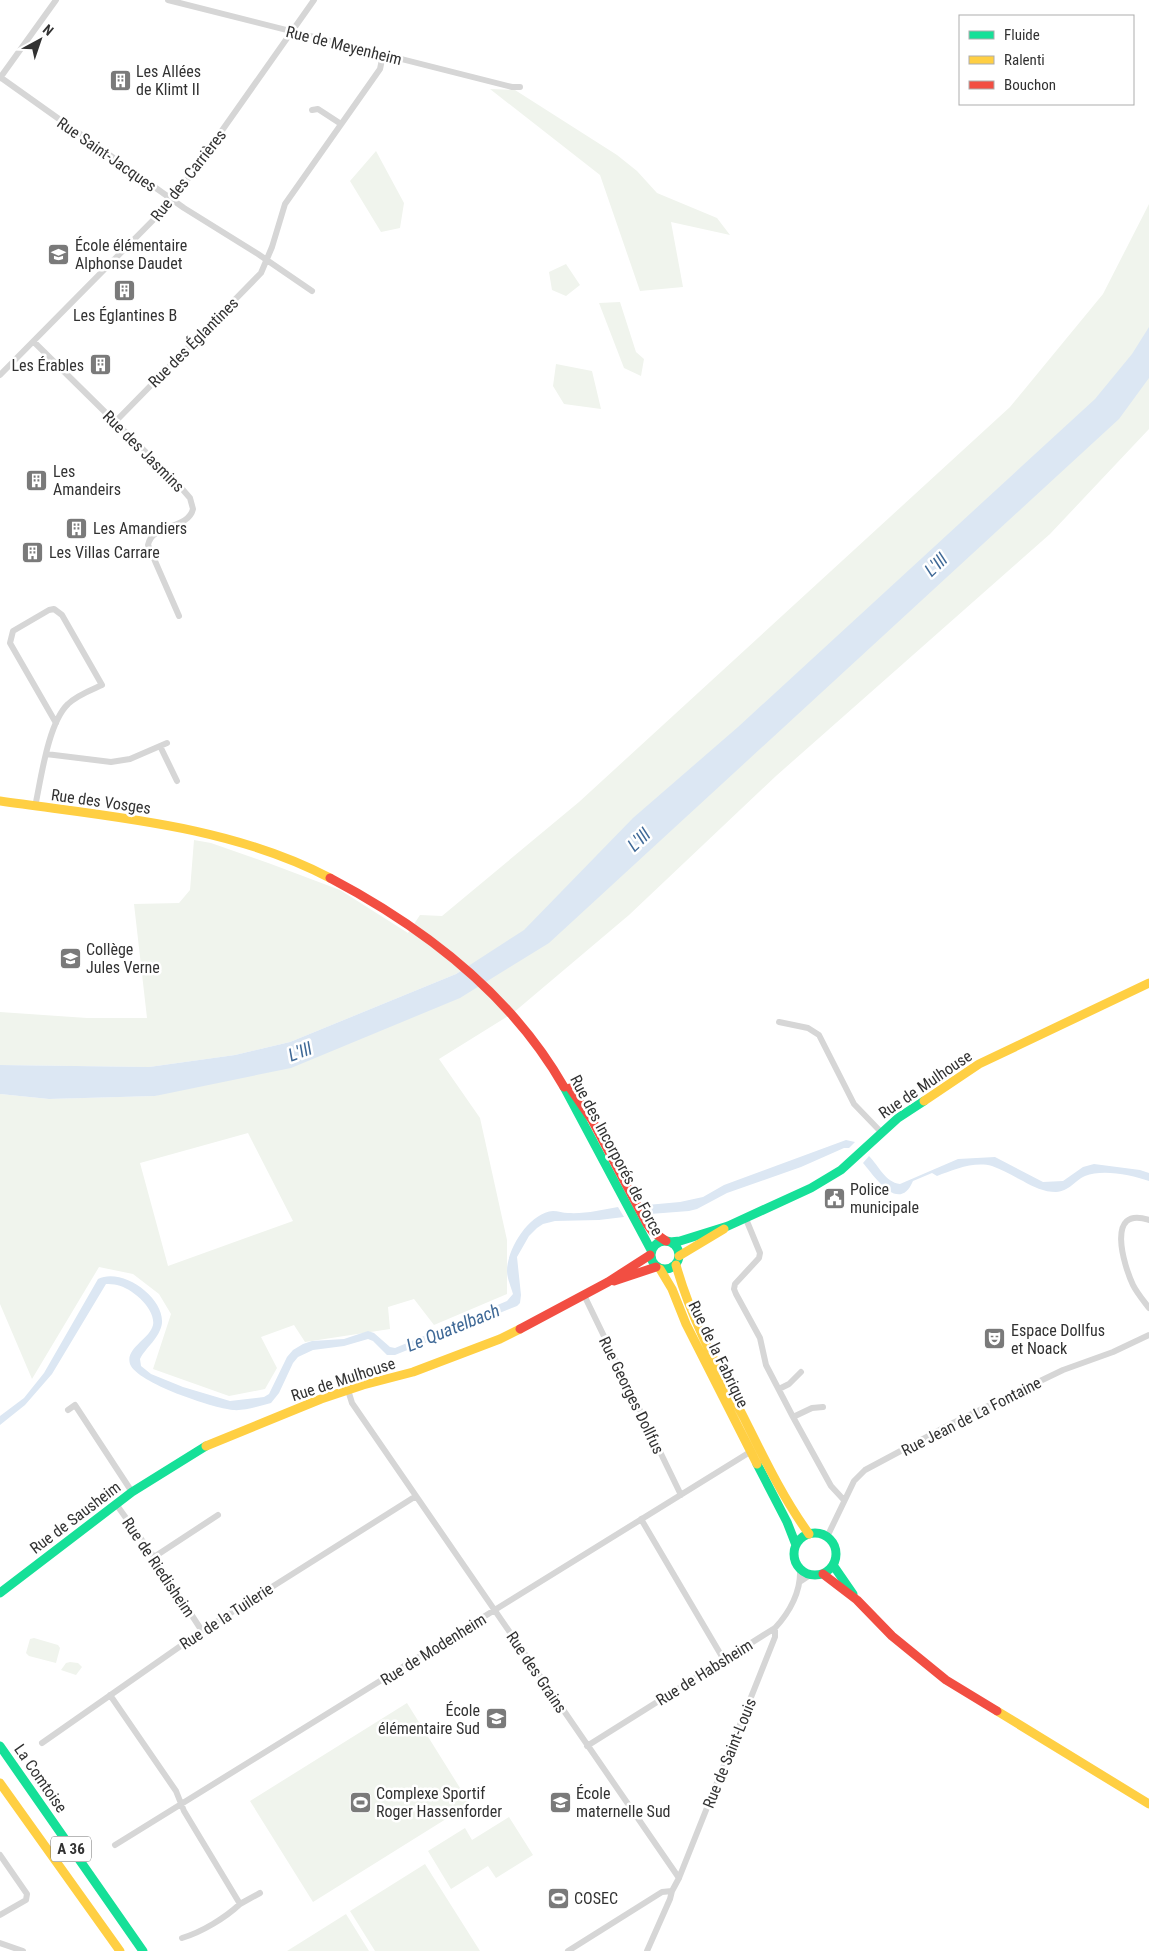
<svg xmlns="http://www.w3.org/2000/svg" width="1149" height="1951" viewBox="0 0 1149 1951" font-family="'Roboto Condensed',sans-serif">
	<style>
		.green { fill: #f0f4ed; fill-rule: evenodd }
		.water { fill: #dce7f3 }
		.lines { fill: none; stroke-linecap: round; stroke-linejoin: round }
		.street { stroke: #d6d6d6; stroke-width: 6 }
		.fast { stroke: #16e098; stroke-width: 9 }
		.slow { stroke: #ffcf43; stroke-width: 9 }
		.jam { stroke: #f24e42; stroke-width: 9 }
		.labels { text-anchor: middle; stroke-width: 5; stroke-linejoin: round; paint-order: stroke }
		.shield { fill: #fff; stroke: #707070; stroke-width: 1 }
		.shield-label { font-size: 15px; font-weight: bold; fill: #323232 }
		.street-label { font-size: 16px; fill: #323232; stroke: #fff }
		.poi-label { font-size: 16px; fill: #323232; stroke: #fff; text-anchor: start }
		.water-label { font-size: 18px; font-style: italic; fill: #3e6896; stroke: #fff }
	</style>
	<rect width="100%" height="100%" fill="#fff"/>
	<!-- green -->
	<path class="green" d="M490,89L515,90L617,155L637,171L657,193L717,218L730,235L671,222L683,287L640,291L600,175Z
		M376,151L404,203L400,228L381,232L350,181Z
		M1149,204V429L1050,534L776,776L629,915L513,1013L439,1059L480,1118L507,1240V1294L434,1325L414,1299L388,1307L390,1329L305,1342L294,1325L261,1337L277,1368L265,1389L229,1396L153,1369L171,1314L159,1294L133,1274L99,1267L32,1379L0,1304V1094L49,1099L155,1096L485,983L468,966L456,974L290,1042L235,1055L149,1067L0,1065V1012L87,1018H147L134,904L179,903L190,890L194,840L211,843L271,864L340,890L408,933L420,915L442,916L579,802L1010,407L1103,294ZM248,1133L293,1221L168,1266L140,1163Z
		M566,264L580,285L566,296L552,290L549,272Z
		M620,302L636,352L644,359L641,376L624,368L599,303Z
		M556,364L592,371L601,409L564,404L553,386Z
		M34,1638L58,1645L60,1648L56,1663L29,1656L26,1653L30,1639Z
		M70,1662L78,1663L82,1667L76,1675L61,1670L66,1663Z
		M407,1703L470,1804L313,1902L250,1801Z
		M509,1817L533,1855L496,1878L488,1866L451,1889L428,1851L465,1828L472,1840Z
		M425,1864L480,1951H375L350,1911Z
		M346,1914L369,1951H287Z"/>
	<!-- water -->
	<path class="water" d="M1149,327V378L1119,419L549,943L460,998L291,1068L155,1096L49,1099L0,1094V1065L149,1067L235,1055L290,1042L456,974L524,930L633,818L738,727L1095,399L1132,354Z
		M846,1140L855,1142L849,1148H844L801,1167L727,1193L697,1209L689,1211L650,1214L647,1205L680,1202L703,1197L724,1185Z
		M869,1156C879,1166 885,1182 900,1184L958,1159L995,1157L1043,1182L1063,1181L1083,1167L1094,1164L1140,1170L1149,1173V1181C1131,1175 1103,1169 1085,1176C1074,1181 1070,1191 1056,1192C1044,1192 1033,1187 1023,1181C1013,1176 1003,1170 992,1166C974,1161 953,1170 937,1176L932,1173L913,1181C899,1214 875,1177 863,1163Z
		M618,1207L624,1217L599,1220L555,1221L543,1224L537,1228L529,1236L517,1257L521,1295L520,1303L517,1306L395,1355H387L373,1341L368,1339L344,1346L313,1350L298,1357L293,1363L279,1393L271,1403C259,1406 245,1411 233,1410C213,1408 137,1383 130,1364C125,1348 150,1339 153,1325C156,1309 132,1288 117,1285C114,1284 109,1284 106,1284L52,1374L25,1405L0,1425V1416L24,1398L44,1373L98,1279C122,1267 164,1297 162,1323C160,1338 146,1347 140,1359L141,1366L151,1374L183,1387L230,1401L264,1397L269,1394L287,1357L293,1350L303,1344L312,1341L344,1339L368,1331L374,1333L390,1347L395,1348L507,1301L513,1294C511,1287 507,1278 507,1271C507,1249 529,1213 553,1211C558,1211 563,1213 568,1213C585,1214 602,1210 618,1207Z"/>
	<g class="lines">
		<!-- street -->
		<path class="street" d="M168,0L512,87H520
			M0,77L184,208L258,254L312,291
			M0,78L56,0
			M312,110L318,109L341,124
			M34,342L177,483L190,498L193,509C188,530 152,523 148,545L179,616
			M0,375L173,200L314,0
			M115,422L261,273L272,247L285,204L380,69L383,55
			M160,746L177,781
			M46,754L111,762L130,759L167,743
			M35,807C41,779 48,723 68,704C77,695 91,690 102,685L62,615L54,609L49,610L13,631L10,643L56,723
			M779,1022L808,1028L819,1035L854,1104L881,1132
			M746,1219L760,1253L759,1258L735,1284L734,1289L736,1294L760,1338L766,1365L793,1417L831,1486L843,1499
			M1149,1220C1105,1205 1124,1266 1133,1285C1137,1293 1143,1300 1149,1308
			M584,1295L681,1495
			M779,1389L789,1384L801,1372
			M348,1390L352,1403L679,1878
			M68,1410L75,1405L132,1492
			M793,1417L812,1408L823,1407
			M116,1504L154,1557L202,1631
			M641,1519L724,1660
			M827,1537L854,1481L865,1470L953,1423L1063,1370L1113,1352L1149,1335
			M154,1557L218,1515
			M801,1581L810,1575
			M110,1695L176,1791L184,1811L240,1904L260,1893
			M42,1743L202,1631L416,1496
			M587,1746L775,1628C790,1612 801,1591 800,1570
			M115,1845L750,1452
			M0,1855L27,1894L26,1900L0,1915
			M182,1938C202,1932 225,1918 240,1904
			M0,1943L23,1951
			M568,1951L662,1892L672,1891L679,1878L775,1637V1628
			M647,1951L670,1899L672,1891"/>
		<!-- fast -->
		<path class="fast" d="M564,1087L651,1250
			M651 1255a14 14 0 1 1 28 0a14 14 0 1 1-28 0Z
			M670,1242L680,1241L728,1226L811,1188L841,1170L898,1118L924,1101
			M757,1464L787,1522L796,1545
			M794 1554a21 21 0 1 1 42 0a21 21 0 1 1-42 0Z
			M833,1565L853,1594
			M0,1593L132,1492L206,1446
			M0,1746L143,1951"/>
		<!-- slow -->
		<path class="slow" d="M0,801C111,817 229,825 330,878
			M924,1101L979,1064L1149,983
			M679,1256L724,1229
			M676,1265C691,1319 718,1368 744,1418C764,1458 783,1498 809,1534
			M660,1269L672,1289L686,1324L757,1464
			M206,1446L321,1399L363,1385L413,1372L500,1339L520,1329
			M997,1711L1149,1804
			M0,1783L120,1951"/>
		<!-- jam -->
		<path class="jam" d="M330,878C423,927 511,994 564,1087
			M570,1088L592,1120L647,1224L653,1232L666,1241
			M614,1281L656,1267
			M520,1329L608,1282L650,1255
			M823,1574L857,1600L892,1636L946,1680L997,1711"/>
	</g>
	<!-- icons -->
	<defs>
		<symbol id="building-square" viewBox="-11 -11 22 22"><rect x="-9" y="-9" width="18" height="18" rx="4" fill="#7a7a7a" stroke="#fff"/><path d="M-4-6H4V6H1V3H-1V6H-4ZM-2.5-4.3h1.7v1.8h-1.7ZM.8-4.3h1.7v1.8H.8ZM-2.5-1h1.7V.8h-1.7ZM.8-1h1.7V.8H.8Z" fill="#fff"/></symbol>
		<symbol id="school-square" viewBox="-11 -11 22 22"><rect x="-9" y="-9" width="18" height="18" rx="4" fill="#7a7a7a" stroke="#fff"/><path d="M0-5L7-2L0 1L-7-2ZM-4 1L0 2.5L4 1V4Q0 6-4 4Z" fill="#fff"/></symbol>
		<symbol id="civic-square" viewBox="-11 -11 22 22"><rect x="-9" y="-9" width="18" height="18" rx="4" fill="#7a7a7a" stroke="#fff"/><path d="M-.6-6.5H3V-4.5H.6V-3L4-1V1h2V6H-6V1h2V-1L-.6-3ZM-1.2 2.5V6h2.4V2.5Z" fill="#fff"/></symbol>
		<symbol id="theatre-square" viewBox="-11 -11 22 22"><rect x="-9" y="-9" width="18" height="18" rx="4" fill="#7a7a7a" stroke="#fff"/><path d="M-5-5.5Q0-4 5-5.5V0Q5 5 0 6Q-5 5-5 0ZM-3.3-2.5H-1v1.5H-3.3ZM1-2.5H3.3v1.5H1ZM-2.8 1Q0 5.5 2.8 1Z" fill="#fff"/></symbol>
		<symbol id="stadium-square" viewBox="-11 -11 22 22"><rect x="-9" y="-9" width="18" height="18" rx="4" fill="#7a7a7a" stroke="#fff"/><path d="M0-5a6.5 5 0 1 0 0 10a6.5 5 0 1 0 0-10ZM-3.5-1.8h7v3.6h-7Z" fill="#fff"/></symbol>
	</defs>
	<g fill-rule="evenodd">
		<use href="#building-square" x="108" y="68" width="25" height="25"/>
		<use href="#school-square" x="46" y="242" width="25" height="25"/>
		<use href="#building-square" x="112" y="278" width="25" height="25"/>
		<use href="#building-square" x="88" y="352" width="25" height="25"/>
		<use href="#building-square" x="24" y="468" width="25" height="25"/>
		<use href="#building-square" x="64" y="516" width="25" height="25"/>
		<use href="#building-square" x="20" y="540" width="25" height="25"/>
		<use href="#school-square" x="58" y="946" width="25" height="25"/>
		<use href="#civic-square" x="822" y="1186" width="25" height="25"/>
		<use href="#theatre-square" x="982" y="1326" width="25" height="25"/>
		<use href="#school-square" x="484" y="1706" width="25" height="25"/>
		<use href="#stadium-square" x="348" y="1790" width="25" height="25"/>
		<use href="#school-square" x="548" y="1790" width="25" height="25"/>
		<use href="#stadium-square" x="546" y="1886" width="25" height="25"/>
	</g>
	<g class="labels">
		<!-- shield labels -->
		<rect class="shield" x="51" y="1836.5" width="40" height="25" rx="4"/>
		<g class="shield-label">
			<text x="71" y="1854">A 36</text>
		</g>
		<!-- street labels -->
		<g class="street-label">
			<text transform="translate(344 45) rotate(14)" y="6">Rue de Meyenheim</text>
			<text transform="translate(107 154) rotate(35)" y="6">Rue Saint-Jacques</text>
			<text transform="translate(188 175) rotate(-52)" y="6">Rue des Carrières</text>
			<text transform="translate(193 342) rotate(-45)" y="6">Rue des Églantines</text>
			<text transform="translate(144 451) rotate(45)" y="6">Rue des Jasmins</text>
			<text transform="translate(101 801) rotate(8)" y="6">Rue des Vosges</text>
			<text transform="translate(925 1084) rotate(-34)" y="6">Rue de Mulhouse</text>
			<text transform="translate(617 1155) rotate(62)" y="6">Rue des Incorporés de Force</text>
			<text transform="translate(719 1354) rotate(64)" y="6">Rue de la Fabrique</text>
			<text transform="translate(343 1379) rotate(-18)" y="6">Rue de Mulhouse</text>
			<text transform="translate(632 1395) rotate(64)" y="6">Rue Georges Dollfus</text>
			<text transform="translate(971 1416) rotate(-27)" y="6">Rue Jean de La Fontaine</text>
			<text transform="translate(75 1517) rotate(-37)" y="6">Rue de Sausheim</text>
			<text transform="translate(159 1567) rotate(56)" y="6">Rue de Riedisheim</text>
			<text transform="translate(226 1616) rotate(-33)" y="6">Rue de la Tuilerie</text>
			<text transform="translate(433 1649) rotate(-32)" y="6">Rue de Modenheim</text>
			<text transform="translate(537 1672) rotate(56)" y="6">Rue des Grains</text>
			<text transform="translate(704 1672) rotate(-32)" y="6">Rue de Habsheim</text>
			<text transform="translate(729 1753) rotate(-68)" y="6">Rue de Saint-Louis</text>
			<text transform="translate(41 1778) rotate(55)" y="6">La Comtoise</text>
		</g>
		<!-- poi labels -->
		<g class="poi-label">
			<text x="136" y="77">Les Allées<tspan x="136" dy="18">de Klimt II</tspan></text>
			<text x="75" y="251">École élémentaire<tspan x="75" dy="18">Alphonse Daudet</tspan></text>
			<text x="125" y="321" text-anchor="middle">Les Églantines B</text>
			<text x="84" y="371" text-anchor="end">Les Érables</text>
			<text x="53" y="477">Les<tspan x="53" dy="18">Amandeirs</tspan></text>
			<text x="93" y="534">Les Amandiers</text>
			<text x="49" y="558">Les Villas Carrare</text>
			<text x="86" y="955">Collège<tspan x="86" dy="18">Jules Verne</tspan></text>
			<text x="850" y="1195">Police<tspan x="850" dy="18">municipale</tspan></text>
			<text x="1011" y="1336">Espace Dollfus<tspan x="1011" dy="18">et Noack</tspan></text>
			<text x="480" y="1716" text-anchor="end">École<tspan x="480" dy="18">élémentaire Sud</tspan></text>
			<text x="376" y="1799">Complexe Sportif<tspan x="376" dy="18">Roger Hassenforder</tspan></text>
			<text x="576" y="1799">École<tspan x="576" dy="18">maternelle Sud</tspan></text>
			<text x="574" y="1904">COSEC</text>
		</g>
		<!-- water labels -->
		<g class="water-label">
			<text transform="translate(936 565) rotate(-43)" y="6">L'Ill</text>
			<text transform="translate(639 840) rotate(-43)" y="6">L'Ill</text>
			<text transform="translate(300 1052) rotate(-20)" y="6">L'Ill</text>
			<text transform="translate(453 1328) rotate(-22)" y="6">Le Quatelbach</text>
		</g>
	</g>
	<!-- legend -->
	<rect x="959" y="15" width="175" height="90" fill="#ffffff" stroke="#adadad"/>
	<rect x="969" y="31" width="25" height="8" fill="#16e098" stroke="#adadad"/>
	<text x="1004" y="40" font-size="15" fill="#323232">Fluide</text>
	<rect x="969" y="56" width="25" height="8" fill="#ffcf43" stroke="#adadad"/>
	<text x="1004" y="65" font-size="15" fill="#323232">Ralenti</text>
	<rect x="969" y="81" width="25" height="8" fill="#f24e42" stroke="#adadad"/>
	<text x="1004" y="90" font-size="15" fill="#323232">Bouchon</text>
	<!-- north arrow -->
	<g transform="translate(40 40) rotate(40)" stroke="#ffffff" stroke-width="4" paint-order="stroke">
	<path d="M0-4L9 19L0 12L-9 19Z" fill="#323232"/>
	<text y="-8" font-size="14" font-weight="bold" text-anchor="middle" fill="#323232">N</text>
	</g>
</svg>
